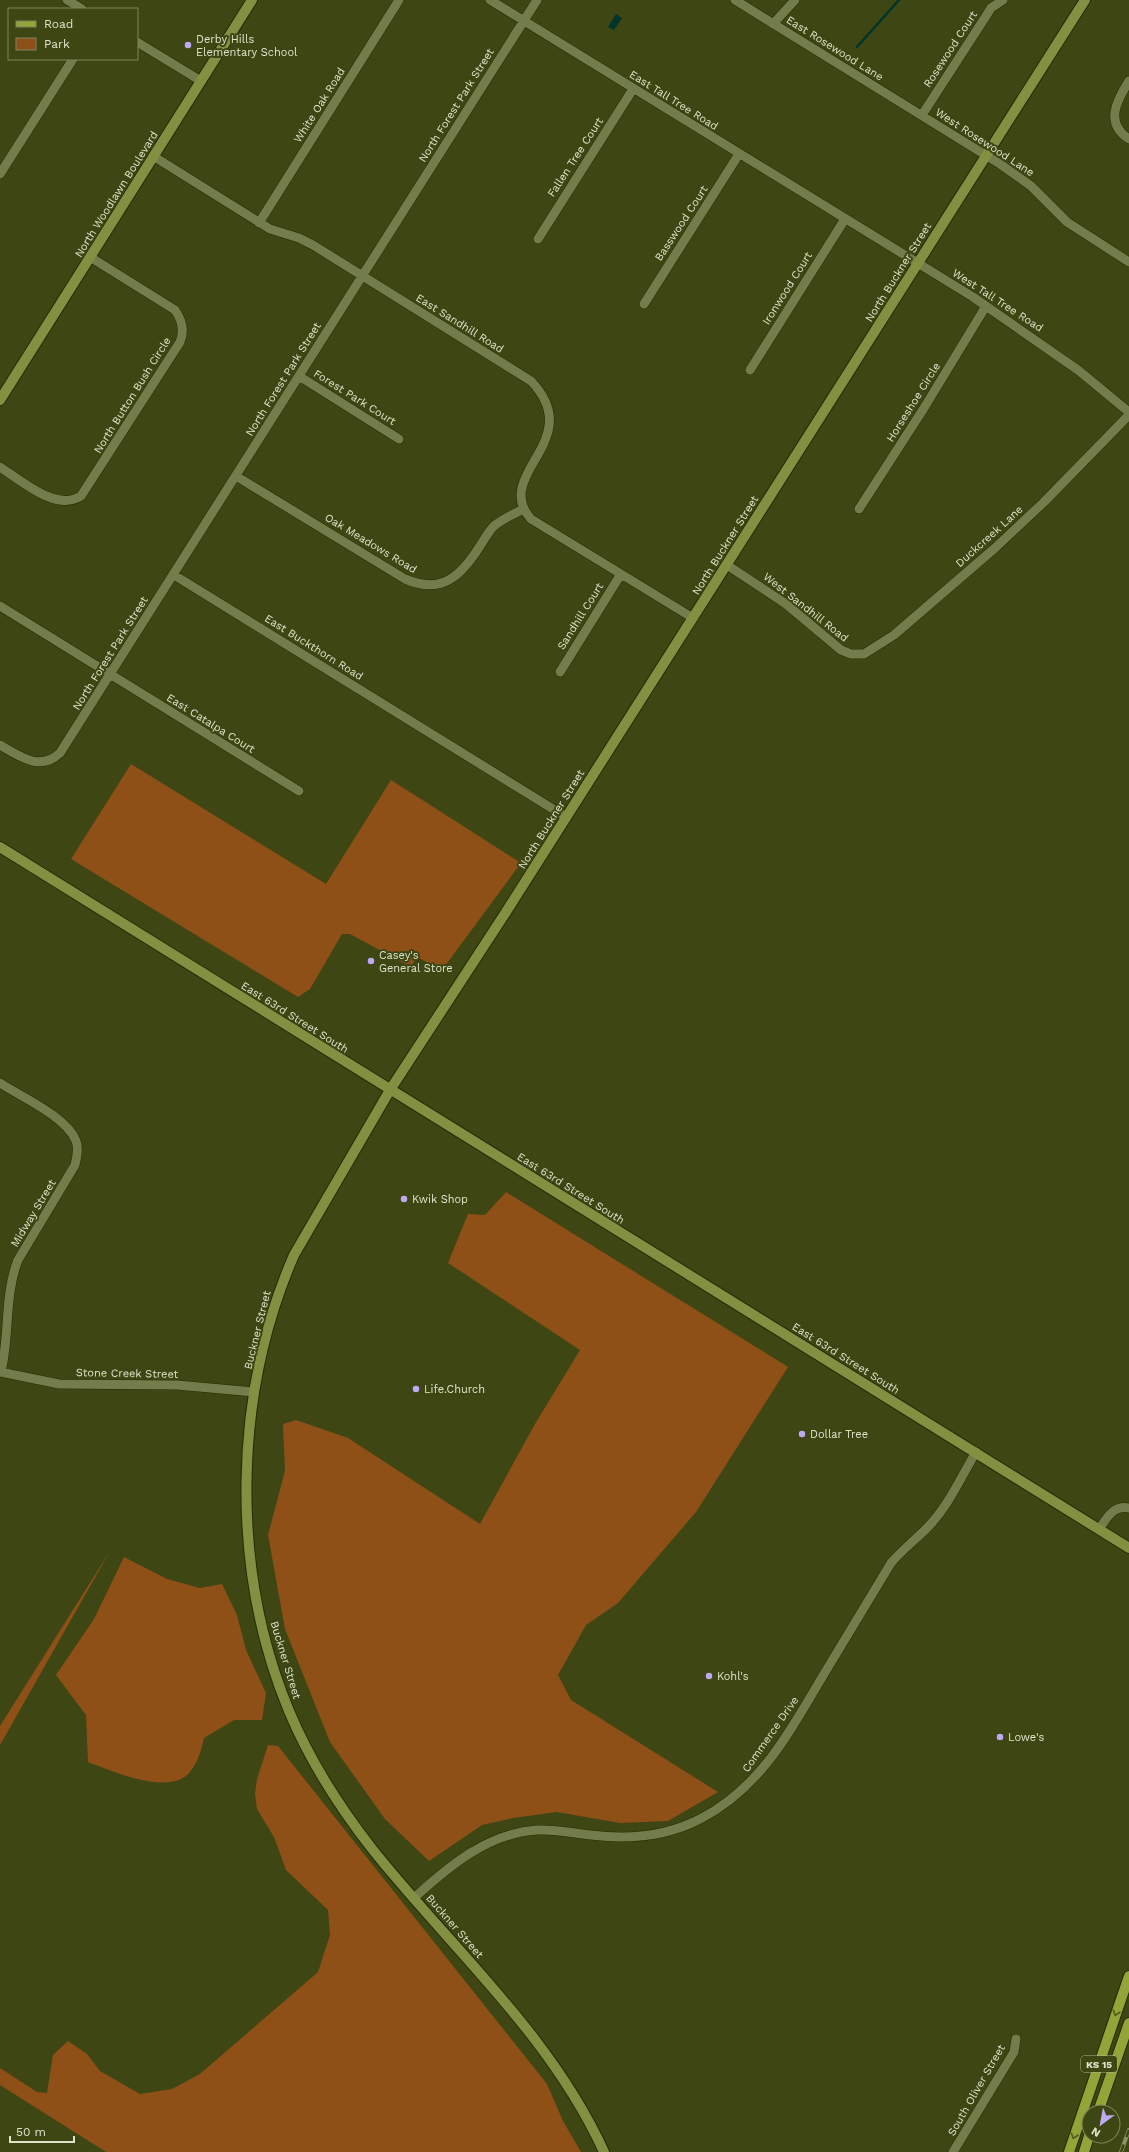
<svg xmlns="http://www.w3.org/2000/svg" width="1129" height="2152" viewBox="0 0 1129 2152" font-family="'Work Sans',sans-serif">
	<style>
		.green { fill: #8e5017 }
		.water { fill: #00352c }
		.lines { fill: none; stroke-linecap: round; stroke-linejoin: round }
		.stream { stroke: #00352c; stroke-width: 2.5 }
		.street-casing { stroke: #252b05; stroke-width: 10 }
		.secondary-casing { stroke: #252b05; stroke-width: 12 }
		.primary-casing { stroke: #252b05; stroke-width: 12 }
		.street { stroke: #737d4b; stroke-width: 9 }
		.secondary { stroke: #839042; stroke-width: 10 }
		.primary { stroke: #93a439; stroke-width: 10 }
		.rail-casing { stroke: #8a916a; stroke-width: 4 }
		.rail { stroke: #3e4614; stroke-width: 2.5; stroke-dasharray: 8; stroke-linecap: butt }
		.oneway { stroke: #4f591b }
		.poi-dot { fill: #bfa8f4; stroke: #3e4614; stroke-width: 1.5 }
		.labels { text-anchor: middle; stroke-width: 4; stroke-linejoin: round; paint-order: stroke }
		.shield { fill: #3e4614; stroke: #aeb593; stroke-width: 1 }
		.shield-label { font-size: 10px; font-weight: bold; fill: #dee4ca }
		.poi-label { font-size: 11px; fill: #dee4ca; stroke: #3e4614; text-anchor: start }
		.street-label { font-size: 11px; fill: #dee4ca; stroke: #3e4614 }
	</style>
	<rect width="100%" height="100%" fill="#3e4614"/>
	<!-- green -->
	<path class="green" d="M131,764L326,884L391,780L521,863L442,970L417,957L411,967L350,934H342L310,989L298,997L71,859Z
		M506,1192L788,1367L696,1512L618,1603L586,1625L558,1675L571,1700L718,1792L668,1821L620,1823L557,1812L513,1818L482,1825L429,1861L385,1819L330,1742L285,1629L268,1535L285,1471L283,1424L296,1420L348,1438L480,1524L535,1424L580,1350L448,1263L468,1214L485,1215Z
		M110,1551L0,1745V1726Z
		M124,1557L167,1579L200,1588L222,1584L237,1615L246,1650L266,1693L262,1720H234L204,1738C201,1751 198,1762 190,1772C170,1797 112,1771 88,1762L86,1715L56,1675L94,1619Z
		M268,1745L278,1746L547,2084L563,2121L581,2152H106L0,2085V2068L37,2092L47,2093L53,2055L68,2041L87,2054L100,2071L140,2094L172,2089L200,2074L318,1972L330,1935L328,1910L286,1870L274,1837L257,1809L255,1794L257,1779Z"/>
	<!-- water -->
	<path class="water" d="M616,14L622,18L614,30L608,27Z"/>
	<g class="lines">
		<!-- stream -->
		<path class="stream" d="M857,47L899,0"/>
		<defs>
			<path id="street" d="M67,0L82,9
				M490,0L973,297L1078,370L1129,412
				M735,0L1000,164L1031,186L1067,222L1129,262
				M773,24L795,0
				M137,42L201,81
				M1129,81C1117,100 1104,123 1129,139
				M922,115L986,16L991,8L1003,0
				M153,156L270,229L299,238L313,245L531,381C588,441 491,474 531,519L693,618
				M0,174L73,59
				M259,223L399,0
				M538,239L633,89
				M644,304L739,154
				M750,370L845,219
				M299,376L399,439
				M0,467C22,481 56,512 81,496L180,342C185,330 182,320 175,310L90,257
				M236,476L405,579C442,595 461,576 480,546C484,540 488,532 494,526C502,519 514,514 523,509
				M859,509L924,408L986,306
				M727,565L786,604L841,650L851,654H864L894,635L995,548L1044,502L1129,415
				M174,575L566,817
				M0,606L299,791
				M560,672L621,574
				M0,745C19,756 40,772 60,753L537,0
				M0,1083C21,1097 67,1117 76,1141C79,1148 77,1157 75,1165L18,1260C4,1295 10,1335 1,1372
				M0,1372L59,1384L177,1385L254,1392
				M1100,1528C1107,1517 1114,1505 1129,1508
				M414,1898C449,1866 488,1833 537,1830C555,1829 573,1833 591,1835C629,1840 668,1836 702,1818C762,1786 790,1731 824,1674C846,1637 869,1600 891,1563C902,1550 915,1540 927,1528C948,1507 961,1477 976,1452
				M953,2152L1014,2052L1016,2039"/>
			<path id="secondary" d="M0,400L252,0
				M0,847L1129,1548
				M604,2152C551,2035 452,1949 373,1850C340,1808 310,1761 289,1711C230,1569 233,1395 294,1255L390,1090L506,912L1085,0"/>
			<path id="primary" d="M1098,2112L1129,2023
				M1069,2152L1129,1976
				M1084,2152L1089,2136"/>
		</defs>
		<!-- street casing -->
		<use href="#street" class="street-casing"/>
		<!-- secondary casing -->
		<use href="#secondary" class="secondary-casing"/>
		<!-- primary casing -->
		<use href="#primary" class="primary-casing"/>
		<!-- street -->
		<use href="#street" class="street"/>
		<!-- secondary -->
		<use href="#secondary" class="secondary"/>
		<!-- primary -->
		<use href="#primary" class="primary"/>
		<defs>
			<path id="rail" d="M1121,2152L1129,2130"/>
		</defs>
		<!-- rail casing -->
		<use href="#rail" class="rail-casing"/>
		<!-- rail -->
		<use href="#rail" class="rail"/>
	</g>
	<!-- one-way arrows -->
	<defs><path id="oneway-chevron" d="M-2-3.5L2.5 0L-2 3.5" fill="none" stroke-width="1.6" stroke-linecap="round" stroke-linejoin="round"/></defs>
	<g class="oneway">
		<use href="#oneway-chevron" transform="translate(1116 2013) rotate(109)"/>
		<use href="#oneway-chevron" transform="translate(1074 2136) rotate(109)"/>
	</g>
	<!-- markers -->
	<g class="poi-dot">
		<circle cx="188" cy="45" r="4"/>
		<circle cx="371" cy="961" r="4"/>
		<circle cx="404" cy="1199" r="4"/>
		<circle cx="416" cy="1389" r="4"/>
		<circle cx="802" cy="1434" r="4"/>
		<circle cx="709" cy="1676" r="4"/>
		<circle cx="1000" cy="1737" r="4"/>
	</g>
	<g class="labels">
		<!-- shield labels -->
		<rect class="shield" x="1081" y="2056" width="36" height="16" rx="3"/>
		<g class="shield-label">
			<text x="1099" y="2068">KS 15</text>
		</g>
		<!-- poi labels -->
		<g class="poi-label">
			<text x="196" y="43">Derby Hills<tspan x="196" dy="13">Elementary School</tspan></text>
			<text x="379" y="959">Casey's<tspan x="379" dy="13">General Store</tspan></text>
			<text x="412" y="1203">Kwik Shop</text>
			<text x="424" y="1393">Life.Church</text>
			<text x="810" y="1438">Dollar Tree</text>
			<text x="717" y="1680">Kohl's</text>
			<text x="1008" y="1741">Lowe's</text>
		</g>
		<!-- street labels -->
		<g class="street-label">
			<text transform="translate(835 48) rotate(32)" y="4">East Rosewood Lane</text>
			<text transform="translate(950 49) rotate(-57)" y="4">Rosewood Court</text>
			<text transform="translate(674 100) rotate(32)" y="4">East Tall Tree Road</text>
			<text transform="translate(319 105) rotate(-58)" y="4">White Oak Road</text>
			<text transform="translate(456 105) rotate(-58)" y="4">North Forest Park Street</text>
			<text transform="translate(985 142) rotate(33)" y="4">West Rosewood Lane</text>
			<text transform="translate(575 157) rotate(-57)" y="4">Fallen Tree Court</text>
			<text transform="translate(116 194) rotate(-58)" y="4">North Woodlawn Boulevard</text>
			<text transform="translate(681 223) rotate(-57)" y="4">Basswood Court</text>
			<text transform="translate(898 272) rotate(-58)" y="4">North Buckner Street</text>
			<text transform="translate(787 288) rotate(-58)" y="4">Ironwood Court</text>
			<text transform="translate(998 300) rotate(33)" y="4">West Tall Tree Road</text>
			<text transform="translate(460 323) rotate(32)" y="4">East Sandhill Road</text>
			<text transform="translate(283 379) rotate(-58)" y="4">North Forest Park Street</text>
			<text transform="translate(132 395) rotate(-58)" y="4">North Button Bush Circle</text>
			<text transform="translate(355 397) rotate(32)" y="4">Forest Park Court</text>
			<text transform="translate(913 402) rotate(-58)" y="4">Horseshoe Circle</text>
			<text transform="translate(989 536) rotate(-42)" y="4">Duckcreek Lane</text>
			<text transform="translate(371 543) rotate(31)" y="4">Oak Meadows Road</text>
			<text transform="translate(725 545) rotate(-58)" y="4">North Buckner Street</text>
			<text transform="translate(806 607) rotate(38)" y="4">West Sandhill Road</text>
			<text transform="translate(580 616) rotate(-58)" y="4">Sandhill Court</text>
			<text transform="translate(314 647) rotate(32)" y="4">East Buckthorn Road</text>
			<text transform="translate(110 653) rotate(-58)" y="4">North Forest Park Street</text>
			<text transform="translate(211 723) rotate(32)" y="4">East Catalpa Court</text>
			<text transform="translate(551 819) rotate(-58)" y="4">North Buckner Street</text>
			<text transform="translate(295 1017) rotate(32)" y="4">East 63rd Street South</text>
			<text transform="translate(571 1188) rotate(32)" y="4">East 63rd Street South</text>
			<text transform="translate(33 1213) rotate(-59)" y="4">Midway Street</text>
			<text transform="translate(257 1330) rotate(-76)" y="4">Buckner Street</text>
			<text transform="translate(846 1358) rotate(32)" y="4">East 63rd Street South</text>
			<text transform="translate(127 1373) rotate(1)" y="4">Stone Creek Street</text>
			<text transform="translate(286 1660) rotate(73)" y="4">Buckner Street</text>
			<text transform="translate(770 1734) rotate(-55)" y="4">Commerce Drive</text>
			<text transform="translate(455 1926) rotate(49)" y="4">Buckner Street</text>
			<text transform="translate(976 2090) rotate(-60)" y="4">South Oliver Street</text>
		</g>
	</g>
	<!-- legend -->
	<rect x="8" y="8" width="130" height="52" fill="#3e4614" stroke="#7e855d"/>
	<rect x="16" y="21" width="20" height="6" fill="#93a439" stroke="#7e855d"/>
	<text x="44" y="28" font-size="12" fill="#dee4ca">Road</text>
	<rect x="16" y="38" width="20" height="12" fill="#8e5017" stroke="#7e855d"/>
	<text x="44" y="48" font-size="12" fill="#dee4ca">Park</text>
	<!-- north arrow -->
	<g transform="translate(1101 2124) rotate(212)"><circle r="19" fill="#3e4614" stroke="#7e855d"/>
	<path d="M0-3L7 15L0 10L-7 15Z" fill="#bfa8f4"/>
	<text y="-6" font-size="11" font-weight="bold" text-anchor="middle" fill="#dee4ca">N</text>
	</g>
	<!-- scale -->
	<path d="M10 2136v6h64v-6" fill="none" stroke="#dee4ca" stroke-width="2"/>
	<text x="16" y="2136" font-size="12" fill="#dee4ca" stroke="#3e4614" stroke-width="3" paint-order="stroke">50 m</text>
</svg>
